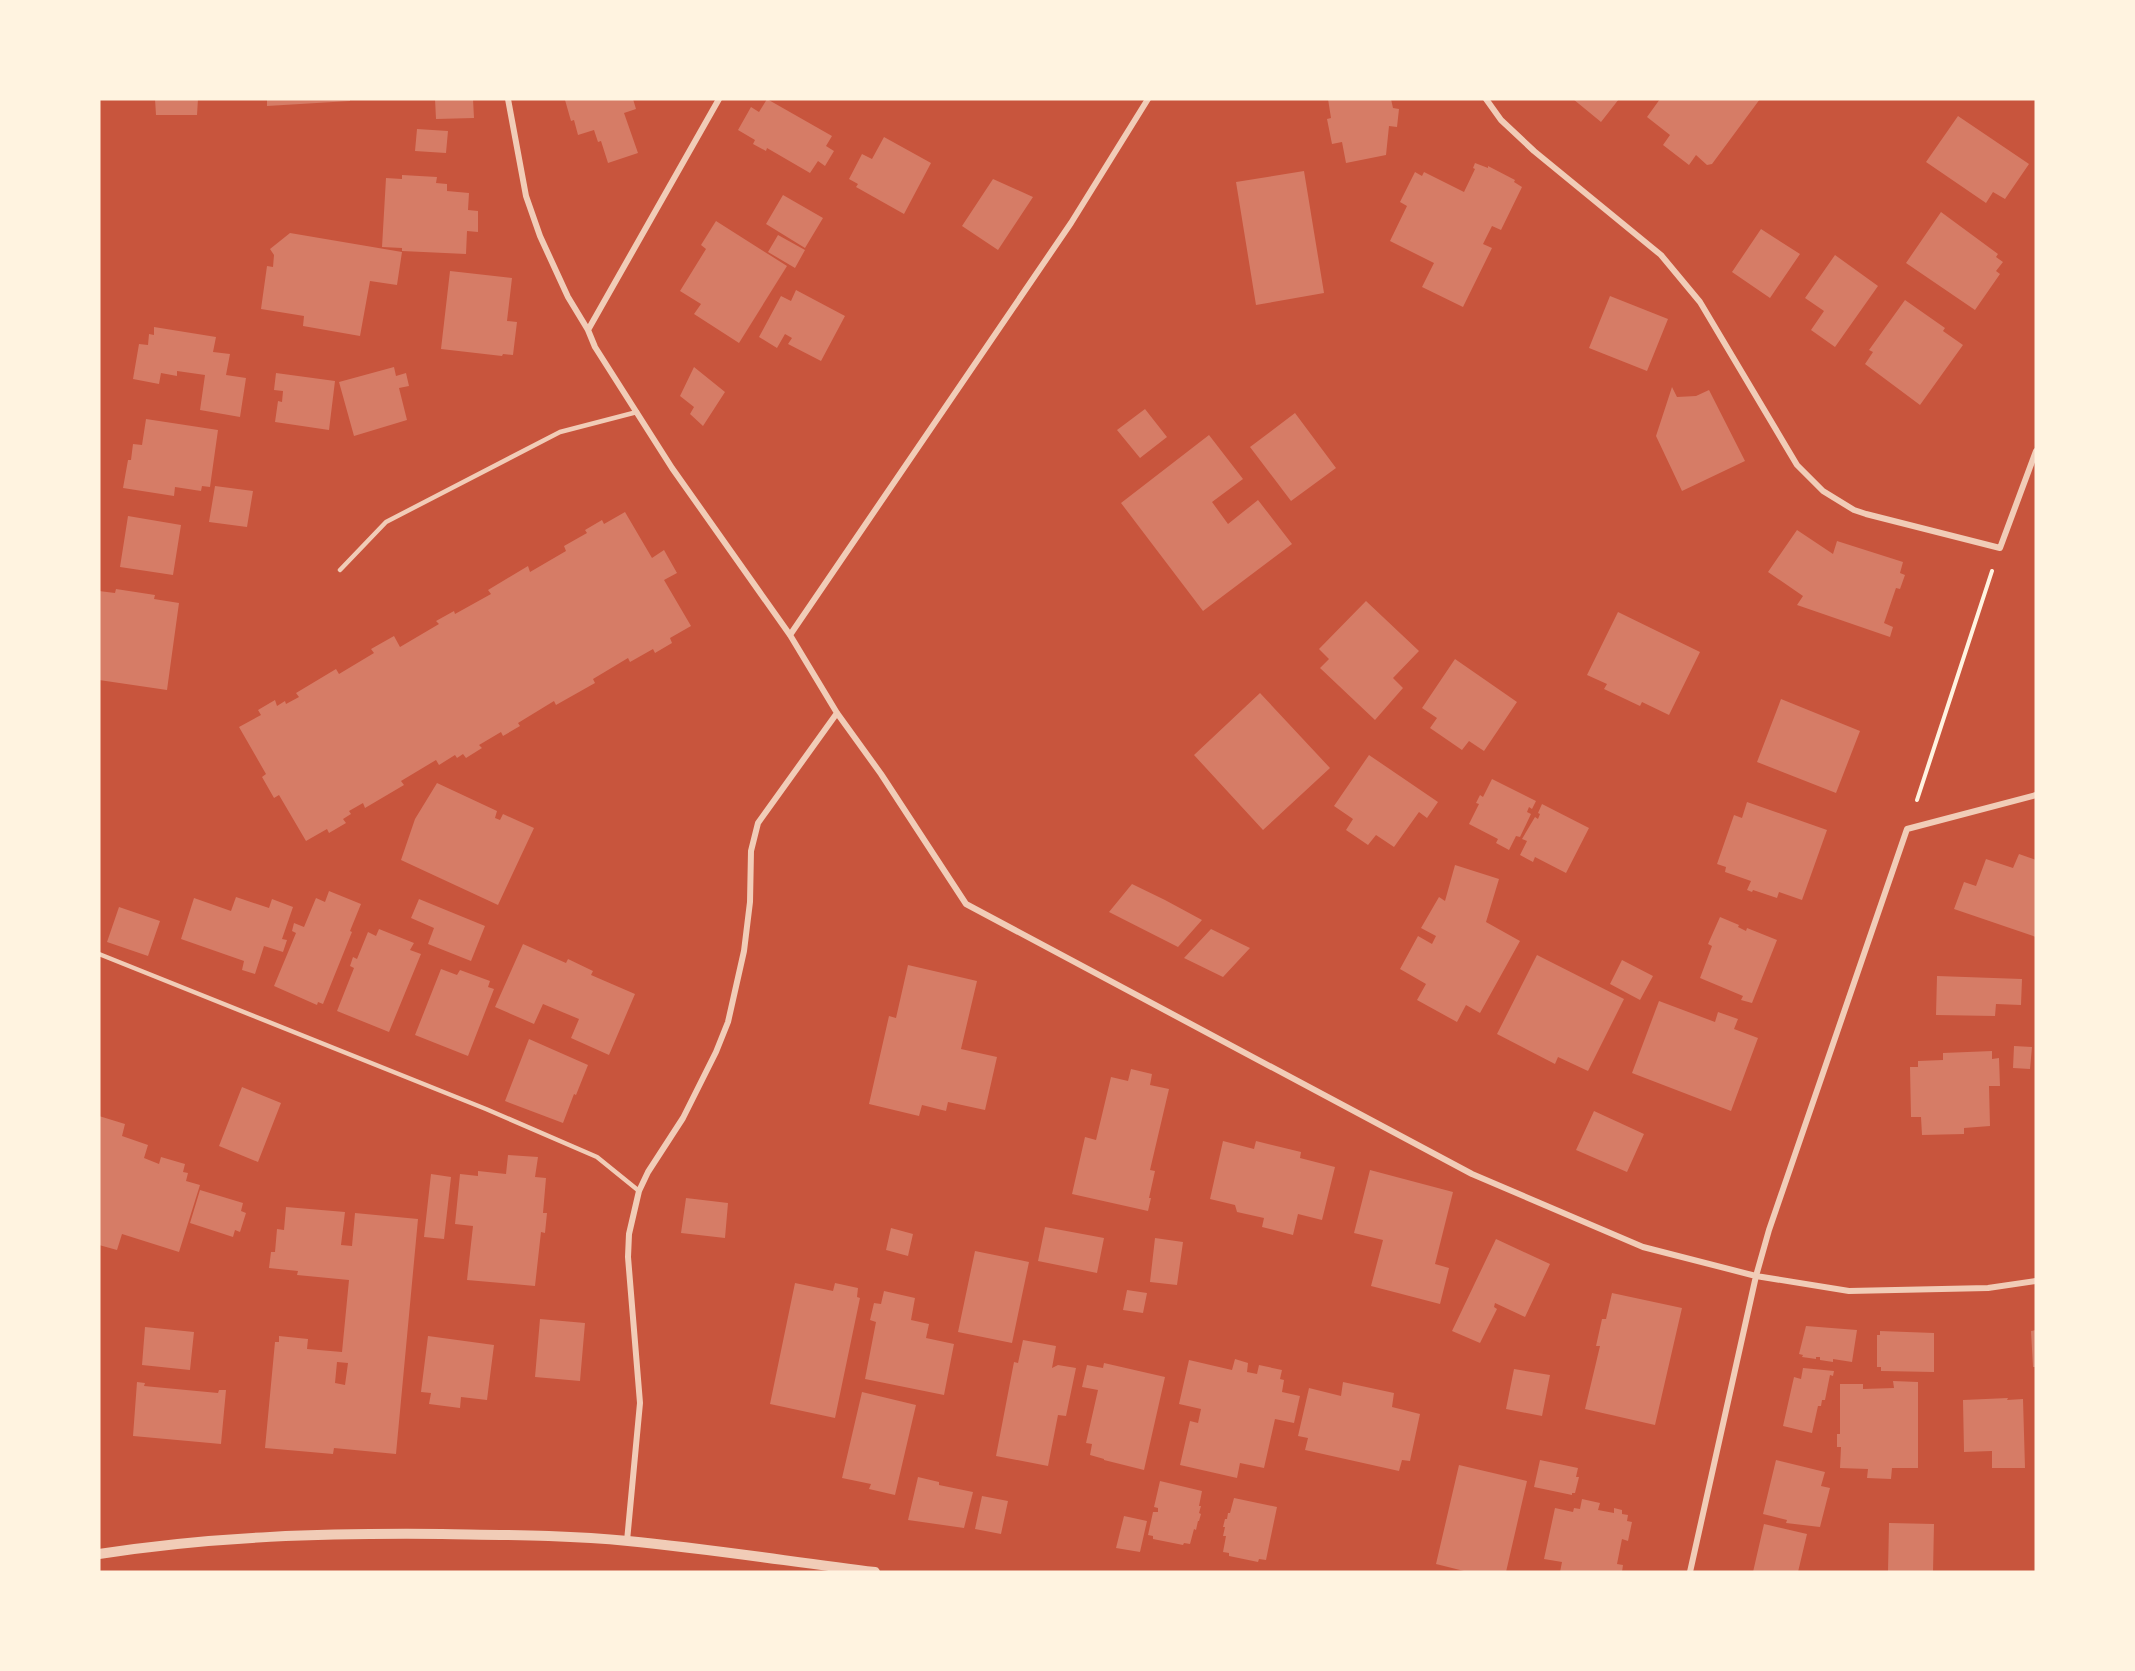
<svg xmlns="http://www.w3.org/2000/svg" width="2135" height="1671" viewBox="0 0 2135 1671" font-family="Figtree,sans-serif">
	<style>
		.building { fill: #d67c66; fill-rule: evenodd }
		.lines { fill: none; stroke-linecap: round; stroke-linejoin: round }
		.path { stroke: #fff3e0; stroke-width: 4 }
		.service { stroke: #f1ccb7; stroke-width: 4.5 }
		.minor { stroke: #f1ccb7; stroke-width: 6 }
		.tertiary { stroke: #f1ccb7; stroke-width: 10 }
	</style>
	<rect width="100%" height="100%" fill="#c8553d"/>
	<!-- building -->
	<path class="building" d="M155,99H198L197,115H156Z
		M267,99H350V101L267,106Z
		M435,99H473L474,118L436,119Z
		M568,99H633L636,109L624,113L638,153L608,163L601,141L598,142L594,130L578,135L574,120L571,121L565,100Z
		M767,99L832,136L826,146L834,151L825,166L818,161L810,173L767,148L766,151L753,144L755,140L738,130L751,107L759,112Z
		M1328,99H1391L1393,108L1399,109L1397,127L1389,126L1386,155L1346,163L1342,142L1332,144L1327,119L1331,118Z
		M1573,99H1619L1601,122Z
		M1660,99H1760L1712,164L1707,165L1696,155L1689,165L1663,145L1670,135L1647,117Z
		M1958,116L2029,164L2005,199L1993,192L1986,203L1926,162Z
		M417,129L448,131L446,153L415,151Z
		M884,137L931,163L904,214L856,187L858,184L849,179L862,154L872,159Z
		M1475,163L1488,168V166L1515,180L1514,182L1522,187L1501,230L1492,226L1483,244L1492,248L1463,307L1422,287L1434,263L1390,241L1407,206L1400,202L1415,172L1422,176L1424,172L1464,192L1475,169L1473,168Z
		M1304,171L1324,293L1256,305L1236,182Z
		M402,175L437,177L436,183L447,184V191L469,193L468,210L478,211V232L467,231L466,254L402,251V248L382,247L386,178L402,179Z
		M993,179L1033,197L998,250L962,226Z
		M783,195L823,218L805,248L766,224Z
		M1941,212L1998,254L1996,257L2003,262L1996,271L2000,274L1975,310L1906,263Z
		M716,221L787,266L739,343L694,314L701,304L680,291L706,249L701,245Z
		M1761,229L1800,254L1770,298L1732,272Z
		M290,233L402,252L397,285L370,281L360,336L303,326L304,316L261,309L267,266L273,267L274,255L270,249Z
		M778,235L805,250L795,268L768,252Z
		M1835,255L1878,286L1835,347L1811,330L1824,311L1805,298Z
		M450,271L512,278L507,321L517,322L513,355L503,354L502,356L441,349Z
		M796,290L845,316L821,361L788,344L792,338L785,334L777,348L759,337L781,296L791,301Z
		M1610,296L1668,319L1647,371L1589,348Z
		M1905,300L1945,328L1943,331L1963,345L1920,405L1865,364L1873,352L1869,350Z
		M154,327L216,337L213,352L230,354L226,375L246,378L240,417L200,410L205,375L177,371V376L161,373L159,384L133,379L139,344L148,345L149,334L154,335Z
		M394,367L396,376L406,373L409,386L399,388L407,420L354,436L339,382Z
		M694,367L725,392L703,426L690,414L694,407L680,396Z
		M276,373L335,381L329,430L275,422L278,401L282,402L283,391L274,390Z
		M1672,387L1677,397L1696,396L1709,390L1745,461L1682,491L1656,436Z
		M1145,409L1167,437L1140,458L1117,430Z
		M1295,413L1336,468L1291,501L1250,447Z
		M146,419L218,430L210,487L202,486L201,491L175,487L174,496L123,488L128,460H131L133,444L142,445Z
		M1209,435L1243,479L1212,502L1228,524L1258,500L1292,544L1203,611L1121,503Z
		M215,486L253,491L247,527L209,522Z
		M625,512L652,558L664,550L677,573L664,580L691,626L670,638L672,643L655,653L653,649L630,662L628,658L593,679L595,683L556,705L554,701L518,723L520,726L503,736L501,732L479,745L482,748L466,758L463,754L457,758L455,755L439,765L436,760L401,781L404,785L365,808L363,803L349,811L351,814L343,819L346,823L329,833L327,829L306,841L279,795L274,798L262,777L266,774L239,727L261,715L258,710L275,700L277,706L285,701L286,704L299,697L296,693L336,669L339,674L374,653L371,649L394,636L400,647L439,624L436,621L454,611L455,614L491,594L488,590L528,566L530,572L566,551L564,546L587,533L585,530L602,520L604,524Z
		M128,516L181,525L173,575L120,567Z
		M1797,530L1833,554L1837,541L1903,562L1900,573L1905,575L1900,589L1896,588L1884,623L1893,627L1890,637L1797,605L1803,596L1768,572Z
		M116,589L155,595L154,599L179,603L167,690L99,680V591L115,593Z
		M1366,601L1419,651L1393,678L1403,688L1375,720L1320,668L1329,659L1319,649Z
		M1618,612L1700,652L1669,715L1642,702L1640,706L1604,689L1607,684L1587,675Z
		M1455,659L1517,702L1484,751L1469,741L1462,750L1430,728L1437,718L1422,708Z
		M1260,693L1330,768L1263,830L1194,755Z
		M1781,699L1860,731L1836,793L1757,762Z
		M1369,755L1438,802L1427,818L1419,812L1394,847L1376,835L1368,845L1346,830L1353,819L1334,806Z
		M1492,779L1536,801L1532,809L1529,807L1527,812L1531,814L1520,837L1516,836L1509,850L1496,843L1498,839L1469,824L1479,804L1476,803L1480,795L1483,797Z
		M437,783L497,811L495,818L500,820L503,814L534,828L498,905L401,860L415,819Z
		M1747,802L1827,830L1802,900L1779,892L1777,898L1753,890L1752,892L1747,890L1751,881L1725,872L1726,867L1717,864L1734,815L1742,818Z
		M1542,804L1589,828L1566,873L1535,857L1533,862L1520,855L1527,841L1522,839L1535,817L1538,819L1540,814L1538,813Z
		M2019,854L2036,860V937L1954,909L1964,882L1976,886L1986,859L2013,868Z
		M1455,865L1499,879L1486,922L1520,941L1480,1013L1466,1005L1457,1022L1417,1000L1426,984L1400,969L1418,936L1432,944L1436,936L1421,928L1439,897L1445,901Z
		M1132,884L1165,900L1202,920L1178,947L1109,912Z
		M329,891L361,904L350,931L352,932L323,1004L318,1002L317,1005L274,986L296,933L292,931L294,923L304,927L316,898L325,902Z
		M236,897L269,908L272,899L293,907L282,939L287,940L283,952L264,946L255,974L242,970L244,961L181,939L194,898L231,911Z
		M419,899L485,926L471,961L428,944L434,928L411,918Z
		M119,907L160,921L148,956L107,942Z
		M1720,917L1739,925L1738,927L1746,931L1747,928L1777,940L1752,1003L1741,1000L1743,996L1700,978L1712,946L1708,944Z
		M379,929L414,943L410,950L421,954L389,1032L337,1011L354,968L350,966L353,957L357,959L368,932L376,936Z
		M1211,929L1250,948L1223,977L1184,958Z
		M523,944L566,963L568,959L593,971L591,975L635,994L609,1055L571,1038L579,1019L543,1004L534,1024L495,1007Z
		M1537,955L1624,999L1588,1071L1558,1057L1555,1064L1497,1034Z
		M1622,960L1653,976L1640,1000L1610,984Z
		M908,965L977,981L961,1049L997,1057L985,1110L948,1102L946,1111L922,1105L919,1116L869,1104L889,1016L896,1018Z
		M441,969L457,975L460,970L490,981L488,987L494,989L468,1056L415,1035Z
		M1937,976L2022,979L2021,1005L1996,1004L1995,1016L1936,1015Z
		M1659,1001L1715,1022L1718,1012L1738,1019L1734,1029L1758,1038L1731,1111L1632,1073Z
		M529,1039L588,1065L576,1095L574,1094L563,1123L505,1101Z
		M2014,1046L2032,1047L2030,1069L2013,1068Z
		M1992,1051V1059L1999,1058L2000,1086H1989L1990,1126L1964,1128V1134L1922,1135L1921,1117H1911L1910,1067H1918V1061L1943,1060V1053Z
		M1131,1069L1152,1074L1150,1085L1169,1089L1150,1170L1155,1171L1149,1198H1151L1148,1211L1072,1194L1085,1137L1096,1140L1111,1077L1128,1081Z
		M242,1087L281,1103L258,1162L219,1146Z
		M1594,1111L1644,1134L1627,1172L1576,1150Z
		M99,1116L125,1124L122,1136L148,1145L144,1158L159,1164L161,1157L185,1164L183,1172L188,1173L186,1181L200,1185L179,1252L122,1234L117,1250L99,1245Z
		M1223,1141L1254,1149L1256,1141L1301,1152L1300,1158L1335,1167L1322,1220L1298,1214L1293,1235L1262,1227L1264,1218L1237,1212L1235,1205L1210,1199Z
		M508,1155L538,1157L535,1177L546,1178L543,1213H547L545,1233L541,1232L535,1286L467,1280L473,1226L455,1224L460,1174L478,1176V1171L506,1174Z
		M1370,1170L1453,1192L1435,1264L1449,1268L1440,1304L1371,1286L1383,1240L1354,1233Z
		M431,1174L451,1177L444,1239L424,1237Z
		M200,1190L243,1203L241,1211L246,1213L240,1232L235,1230L233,1237L190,1223Z
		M686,1198L728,1203L725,1238L681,1233Z
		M286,1207L345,1212L341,1245L352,1246L355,1213L418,1219L396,1454L334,1448L333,1454L265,1448L275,1342H279V1336L308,1339L307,1349L342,1352L349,1280L297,1275L298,1271L269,1268L271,1252H275L277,1229L284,1230ZM337,1362L348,1363L345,1385L335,1383Z
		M1045,1227L1104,1238L1097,1273L1038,1261Z
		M891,1228L913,1234L908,1256L886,1250Z
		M1155,1238L1183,1242L1177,1285L1150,1282Z
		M1496,1239L1550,1264L1525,1317L1495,1303L1494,1307L1497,1309L1480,1343L1452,1331Z
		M975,1251L1029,1262L1012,1343L958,1332Z
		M795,1283L833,1291L835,1283L858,1288L857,1297L860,1298L835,1418L770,1404Z
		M1127,1290L1147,1293L1143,1313L1123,1310Z
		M884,1291L915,1298L911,1320L929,1324L926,1338L954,1344L944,1395L865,1379L876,1322L870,1320L874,1303L881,1304Z
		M1612,1293L1682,1308L1655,1425L1585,1409L1600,1346H1596L1602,1319H1606Z
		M540,1319L585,1323L580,1381L535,1377Z
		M1806,1326L1857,1330L1852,1362L1833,1359V1362L1820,1360V1357H1816V1359L1802,1357L1803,1355L1799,1354Z
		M145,1327L194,1332L190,1370L142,1365Z
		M2036,1330V1367H2033L2031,1331Z
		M1880,1331L1934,1333V1372L1881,1371V1367H1877V1335H1880Z
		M428,1336L494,1345L487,1400L461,1397L460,1408L429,1404L431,1393L421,1392Z
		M1023,1340L1056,1346L1052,1368L1058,1365L1076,1368L1066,1416L1058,1415L1048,1466L996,1456L1014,1362L1018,1363Z
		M1235,1359L1248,1363L1247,1372L1257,1374L1259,1365L1282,1370L1280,1379L1284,1380L1282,1392L1300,1396L1294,1423L1275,1419L1264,1468L1240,1463L1237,1478L1180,1465L1190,1421L1198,1423L1201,1409L1179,1404L1189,1360L1232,1370Z
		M1104,1363L1165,1377L1144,1470L1104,1460V1459L1090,1455L1092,1444L1086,1443L1098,1390L1082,1387L1087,1365L1103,1368Z
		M1803,1368L1834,1371L1833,1376L1830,1375L1825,1400H1822L1821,1406H1818L1812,1433L1783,1426L1794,1377L1801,1379Z
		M1514,1369L1550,1375L1542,1416L1506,1409Z
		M1893,1381L1918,1382V1468H1892L1891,1479L1867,1478L1868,1469L1840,1468L1841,1447H1837V1434H1840V1384H1863V1389L1894,1388Z
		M137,1382L145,1383L144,1386L218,1393L219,1390H226L221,1444L133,1436Z
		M1343,1382L1394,1393L1392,1407L1420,1414L1410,1461L1402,1460L1399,1471L1305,1450L1308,1438L1298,1436L1309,1388L1341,1396Z
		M862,1392L916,1405L895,1495L869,1489L871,1484L842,1478Z
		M2008,1398L2007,1400L2023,1399L2025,1468H1992V1451L1964,1452L1963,1400Z
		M1540,1460L1578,1468L1576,1477H1579L1575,1493H1572V1495L1534,1487Z
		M1776,1460L1825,1472L1821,1486L1830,1488L1820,1527L1786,1523L1787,1520L1763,1514Z
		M1459,1465L1527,1481L1506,1572H1463L1464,1571L1436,1564Z
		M918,1477L939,1482V1485L973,1492L964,1528L908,1520Z
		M1160,1481L1202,1491L1199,1506H1201L1199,1513L1201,1514L1199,1521H1198L1196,1530L1194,1529L1190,1544L1184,1543L1183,1545L1153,1539V1536L1148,1535L1153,1512H1158V1508L1154,1507Z
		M982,1496L1008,1501L1001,1534L975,1529Z
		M1234,1498L1277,1507L1266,1560L1259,1559L1258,1562L1229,1556V1553L1223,1552L1226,1536H1223L1225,1527H1223L1225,1519H1227L1228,1513H1230Z
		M1582,1499L1600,1503L1598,1510L1614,1513V1508L1622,1510V1514L1628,1515L1627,1521L1632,1522L1628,1541L1622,1539L1617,1564L1623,1565L1622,1572H1560L1562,1562L1544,1559L1555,1508L1573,1512L1574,1508L1580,1509Z
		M1124,1516L1147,1521L1140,1552L1116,1548Z
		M1889,1523L1934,1524L1933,1572H1888Z
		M1764,1524L1807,1534L1798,1572H1753Z"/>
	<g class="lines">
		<!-- path -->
		<path class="path" d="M1917,800L1992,571"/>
		<!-- service -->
		<path class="service" d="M340,570L386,522L560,432L637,412
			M99,954L486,1109L597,1157L639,1191"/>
		<!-- minor -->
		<path class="minor" d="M508,99L526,196L540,236L568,297L588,330L595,347L672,468L790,635L837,713L881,774L966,904L1472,1174L1643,1247L1756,1276L1849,1291L1988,1288L2036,1281
			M1486,99L1501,120L1534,151L1661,255L1700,302L1797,465L1823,491L1854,510L1866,514L2000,548L2036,451
			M588,330L719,99
			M790,635L1071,223L1148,99
			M627,1541L640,1403L628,1257L629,1234L639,1191L648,1172L683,1118L716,1052L728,1022L744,951L750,902L751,851L758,823L837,713
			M1690,1572L1756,1276L1769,1230L1907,829L2036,795"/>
		<!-- tertiary -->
		<path class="tertiary" d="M99,1554C213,1536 327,1533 442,1534C504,1535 567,1535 628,1541C711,1549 793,1562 875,1572"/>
	</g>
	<!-- border -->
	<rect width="2135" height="1671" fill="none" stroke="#fff3e0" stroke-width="201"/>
</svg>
